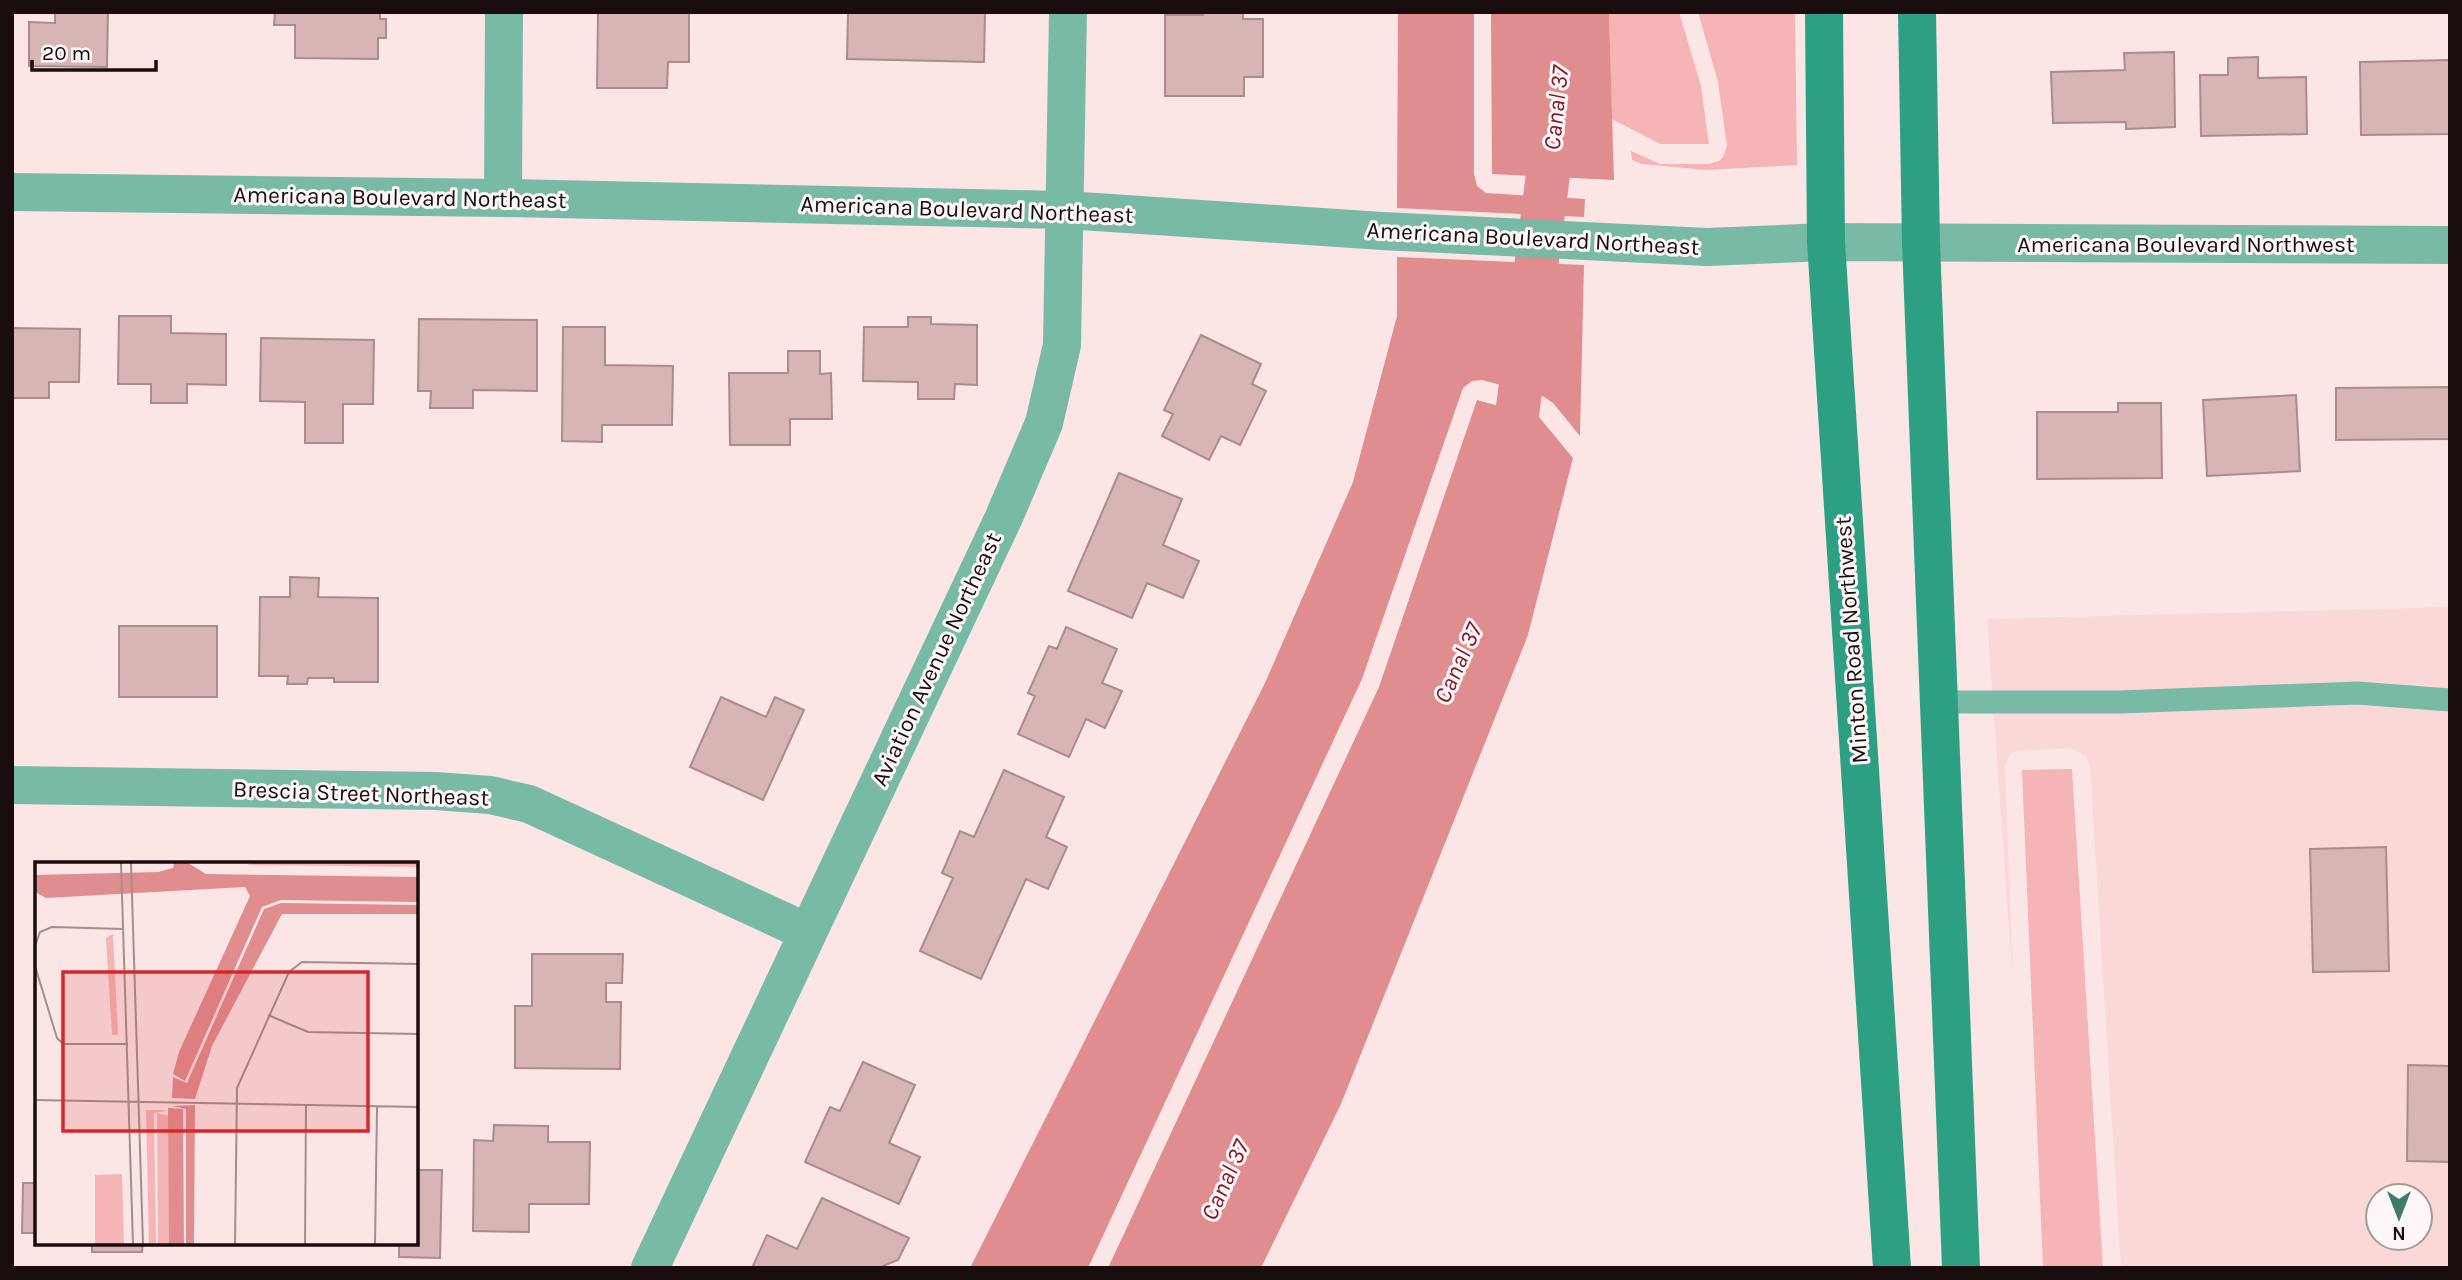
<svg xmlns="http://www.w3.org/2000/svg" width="2462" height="1280" viewBox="0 0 2462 1280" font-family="Karla,sans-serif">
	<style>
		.built { fill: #fbd8d8; fill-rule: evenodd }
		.green { fill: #f5b4b5 }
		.water { fill: #e08d90 }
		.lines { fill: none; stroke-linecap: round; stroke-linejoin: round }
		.canal { stroke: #e08d90; stroke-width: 44 }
		.building { fill: #d7b5b5; stroke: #ab8b8b; stroke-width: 2 }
		.service { stroke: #79baa6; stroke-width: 23 }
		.minor { stroke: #79baa6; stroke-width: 38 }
		.tertiary { stroke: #79baa6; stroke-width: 38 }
		.secondary { stroke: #2da084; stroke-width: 38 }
		.labels { text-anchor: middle; stroke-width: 6; stroke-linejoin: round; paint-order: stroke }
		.street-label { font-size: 23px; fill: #190d0e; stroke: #fef7f7 }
		.water-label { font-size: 24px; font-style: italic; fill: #7b1928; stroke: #fef7f7 }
		.inset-road { fill: none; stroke: #a18f8f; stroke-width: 2 }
		.view { fill: #d62828; fill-opacity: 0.15; stroke: #d62828; stroke-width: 3.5 }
		.inset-edge { fill: none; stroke: #190d0e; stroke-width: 3.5 }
	</style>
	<rect width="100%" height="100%" fill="#fbe6e5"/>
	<!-- built -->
	<path class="built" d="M2450,607V1268H2121L2090,767L2086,756L2071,748L2016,751L2011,754L2005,765L2013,984L1987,619ZM2378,1196H2420V1238H2378Z"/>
	<!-- green -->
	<path class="green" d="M1609,12H1679L1701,86L1709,144H1660L1612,119Z
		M1698,12H1795L1797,165L1705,170L1642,164L1632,160L1631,151L1660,164H1709L1719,161L1723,157L1727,146L1718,82Z
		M2072,769L2103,1268H2043L2022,770Z"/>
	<!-- water -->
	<path class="water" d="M1398,12H1474V174L1477,186L1486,193L1585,199L1584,217L1397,208Z
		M1491,12H1609L1614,180L1492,174Z
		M1397,257L1584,265L1580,436L1553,403L1544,397L1482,380L1472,381L1463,388L1362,679L1088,1268H970L1265,683L1353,482L1397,316Z
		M1477,400L1539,417L1573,458L1528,635L1341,1104L1261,1268H1108L1379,687Z"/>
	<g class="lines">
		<!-- canal -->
		<path class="canal" d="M1510,469L1561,74V12"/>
	</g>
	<!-- building -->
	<path class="building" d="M55,12H108L107,67L29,66V22L55,23Z
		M275,12H380V19H386V38H378V59L295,58V25H274Z
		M598,12L689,13V62H668L667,88H597Z
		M848,12L985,13L984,62L847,59Z
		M1203,12H1243V19H1263V77H1244V96H1165V15H1203Z
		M2174,52L2175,127L2126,129V122L2053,123L2051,72L2125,70L2124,53Z
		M2258,57V78L2306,77L2307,134L2201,136L2200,75H2228V58Z
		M2450,60V134L2361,135L2360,62Z
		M119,316H171V333L226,334V385L187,384V403H151V384H118Z
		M908,317H931V324L977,325V385L955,384L954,399H918V382L863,381L864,327H908Z
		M419,319L537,320V391L473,390V408H430L431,391H418Z
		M563,327H605V365L673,366L672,425H602V442L562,441Z
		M12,328L80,329L79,382H49V398H12Z
		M1201,335L1261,364L1252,384L1266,391L1240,445L1221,436L1209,460L1162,436L1173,414L1164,410Z
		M261,338L374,340L373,404H343V443H305V402L260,401Z
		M788,351H820V374L831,373L832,419H790V445H730L729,373H788Z
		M2450,387V439L2336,440V388Z
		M2296,395L2300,471L2207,476L2203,400Z
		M2118,403H2161L2162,478L2037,479V412H2118Z
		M1119,473L1182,499L1163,545L1199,561L1183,598L1147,583L1132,618L1068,591Z
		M290,577L319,578L318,597L378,598V682H334V678H308L307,684H287L288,676H259L260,597H290Z
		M119,626H217V697H119Z
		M1066,627L1117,649L1102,683L1122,691L1105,728L1086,719L1069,757L1018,734L1035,696L1028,693L1049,646L1057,649Z
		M721,697L766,717L775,697L804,710L763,800L690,767Z
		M1004,770L1064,797L1046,837L1067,847L1048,889L1026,879L981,979L920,951L953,878L942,873L960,831L974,837Z
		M2386,847L2389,971L2313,972L2310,849Z
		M532,954H623L622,983H606V1002H621L620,1069L515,1068V1006H532Z
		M863,1062L915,1085L889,1143L920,1157L899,1204L805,1162L830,1107L840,1111Z
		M2408,1065L2450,1066V1162L2407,1161Z
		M494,1125L548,1126V1142H590L589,1204H529V1232L473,1231L474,1140L493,1141Z
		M416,1170H442L440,1258L399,1257V1243H416Z
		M23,1183H37V1233H22Z
		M822,1198L909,1238L898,1260L878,1268H752L767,1235L797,1249Z
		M92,1243H143L142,1252H92Z"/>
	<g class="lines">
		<!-- service -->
		<path class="service" d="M1939,702H2120L2357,693L2450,700"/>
		<!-- minor -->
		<path class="minor" d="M503,198L504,12
			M12,785L435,791L490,795L529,804L807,932
			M650,1268L1004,517L1044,423L1062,345L1068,12"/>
		<!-- tertiary -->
		<path class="tertiary" d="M12,192L503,198L1066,210L1382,231L1707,247L1826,242L2450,245"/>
		<!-- secondary -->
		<path class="secondary" d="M1824,12L1826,242L1892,1268
			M1917,12L1921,243L1961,1268"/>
	</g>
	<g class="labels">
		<!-- street labels -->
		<g class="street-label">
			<text transform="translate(400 197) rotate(1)" y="8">Americana Boulevard Northeast</text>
			<text transform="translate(967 209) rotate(2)" y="8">Americana Boulevard Northeast</text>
			<text transform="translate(1533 238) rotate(3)" y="8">Americana Boulevard Northeast</text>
			<text x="2186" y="252">Americana Boulevard Northwest</text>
			<text transform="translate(1851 640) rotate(-94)" y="8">Minton Road Northwest</text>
			<text transform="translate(936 659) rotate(-65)" y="8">Aviation Avenue Northeast</text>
			<text transform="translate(361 793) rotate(2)" y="8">Brescia Street Northeast</text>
		</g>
		<!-- water labels -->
		<g class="water-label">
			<text transform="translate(1556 108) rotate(-84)" y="8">Canal 37</text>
			<text transform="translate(1458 663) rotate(-66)" y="8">Canal 37</text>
			<text transform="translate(1225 1180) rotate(-66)" y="8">Canal 37</text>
		</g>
	</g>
	<!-- overview -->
	<g transform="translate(35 862)">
		<rect width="383" height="383" fill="#fbe6e5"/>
		<path d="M217,1H383L384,5L212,3ZM78,72L83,173H77L71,76ZM111,248H130L131,249L119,251L121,382H114ZM122,251L134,254V382H123ZM87,312L89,382H60V313Z" fill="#f5b4b5"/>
		<path d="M139,1H153L171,12L383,15V40L246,38L227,45L150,219L138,212L144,190L215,34L210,25L11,36L0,30V13L123,10L138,6ZM246,41L383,43V52H247L177,184L160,237L137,236L138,215L152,221L229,47ZM160,243L159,382H151V247L137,244ZM133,246L148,247L149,382H134Z" fill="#e08d90"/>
		<path class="inset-road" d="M86,1L98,382M96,1L108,382M0,84L5,70L17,65L89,67M0,104L22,176L28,182H93M233,153L273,170L384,172M0,238L384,245M200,382L202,226L254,110L267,100L384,102M270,382L271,244M340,382L342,245"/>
		<path class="view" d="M28,110H333V269H28Z"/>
		<rect width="383" height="383" class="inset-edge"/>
	</g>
	<!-- border -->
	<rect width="2462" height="1280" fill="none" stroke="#190d0e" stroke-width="28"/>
	<!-- north arrow -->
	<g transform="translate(2399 1217) rotate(180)"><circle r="33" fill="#fef7f7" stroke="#a2999a" stroke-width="2"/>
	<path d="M0-5L12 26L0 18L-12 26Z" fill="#3d7c6a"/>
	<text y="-10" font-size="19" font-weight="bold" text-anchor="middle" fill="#190d0e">N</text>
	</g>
	<!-- scale -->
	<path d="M32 60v10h124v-10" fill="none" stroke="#190d0e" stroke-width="3.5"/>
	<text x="42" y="60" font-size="21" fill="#190d0e" stroke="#fef7f7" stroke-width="5" paint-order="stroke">20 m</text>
</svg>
